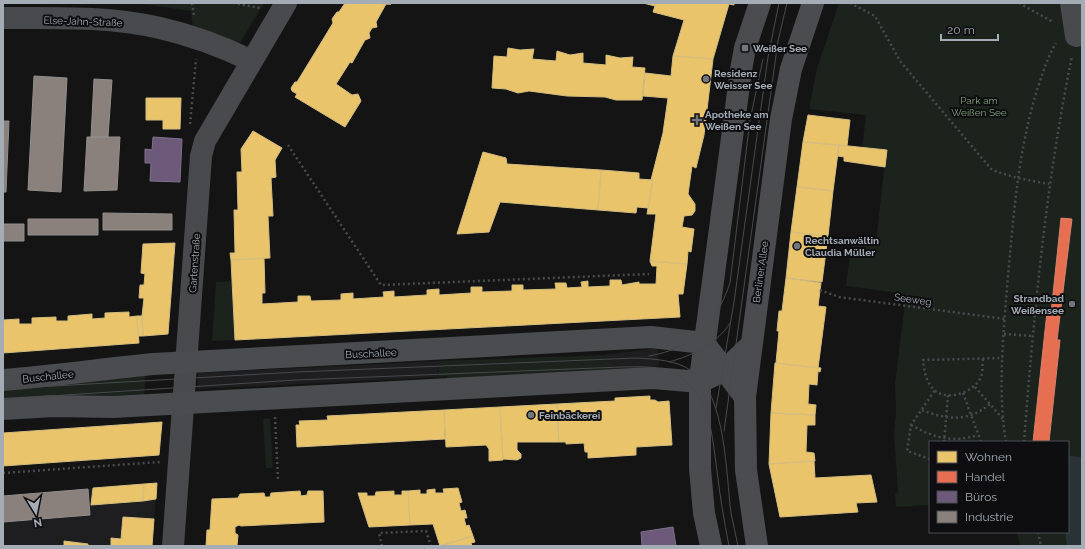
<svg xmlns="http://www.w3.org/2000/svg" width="1085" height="549" viewBox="0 0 1085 549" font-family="Raleway,sans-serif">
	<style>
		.built { fill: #1e1e20 }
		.green { fill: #1c221c }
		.water { fill: #293337 }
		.homes { fill: #e9c46a; stroke: #d4bd80 }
		.shops { fill: #e76f51; stroke: #d3816f }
		.offices { fill: #6d597a; stroke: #7e728c }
		.industry { fill: #8a817c; stroke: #928e8d }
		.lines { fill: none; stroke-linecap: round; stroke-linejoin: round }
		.path { stroke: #4a4b4f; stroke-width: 2.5; stroke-dasharray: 2 3; stroke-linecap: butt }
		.minor { stroke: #484a4d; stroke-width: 22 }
		.major { stroke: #4a4c4f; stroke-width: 22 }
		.tram { stroke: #484a4c; stroke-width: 1 }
		.poi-dot { fill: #72777d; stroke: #0e0e10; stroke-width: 1.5 }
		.labels { text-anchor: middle; stroke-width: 4; stroke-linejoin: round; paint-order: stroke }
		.street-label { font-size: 10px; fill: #a4acb5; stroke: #0e0e10 }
		.poi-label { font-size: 10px; font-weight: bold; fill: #a4acb5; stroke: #0e0e10; text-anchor: start }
		.park-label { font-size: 10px; fill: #7fa17b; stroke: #0e0e10 }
	</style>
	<rect width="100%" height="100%" fill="#141414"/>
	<!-- built -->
	<path class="built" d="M658,348L659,366L612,372L605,363L604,355Z
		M438,361L439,377L197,389L198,373Z
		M157,483L152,546H3V496Z"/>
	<!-- green -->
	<path class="green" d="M120,3H264L240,43L193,29L191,11L143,4Z
		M839,3H1082V546H1020L1017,532H1068V442H930V505L896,507L895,494L898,492L894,434L896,412L895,384L906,294L846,286L852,240L876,242L886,151L862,148L866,115L809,109L817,68Z
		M232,281L235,340L212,341L216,282Z
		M604,355L605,362H611L612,372L447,384V376L439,377L438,361Z
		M146,370L144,399L3,404V384Z
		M270,418L273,468H266L263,419Z"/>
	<!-- water -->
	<path class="water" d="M1068,456L1082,457V546H1067L1065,532H1068Z"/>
	<!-- homes -->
	<path class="homes" d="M345,3L391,4H386L376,22L377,27L372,28L369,33L370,38L365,40L352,63L350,62L336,84L352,95L358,94L361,101L345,127L295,97L297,94L292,91L291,88L295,82H297L319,46L333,23L332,19L337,12H339Z
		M643,3H656L655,6Z
		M656,3H734V5L729,4L713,59L673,56L684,20L653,12Z
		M508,48L520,50L534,49L532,59L556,61L557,51L570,55L583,53V63L606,65V55L620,58L633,57L632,67L645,68L642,100H616L605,97L567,96L529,91L518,93L506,89L492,88L494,56L507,57Z
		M673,56L713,59L704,135L696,168L692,166L688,194L695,204V211L692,215L684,216L682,227L694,229L691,252L688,251L687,264L650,261L656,214H647L653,180H651L663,133L668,98L643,96L645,73L671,76Z
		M146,98H181L180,129H163V120H146Z
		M808,115L850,120L847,146L803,142Z
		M253,131L282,148L275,160L276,177L271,178L273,216H268L270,258L231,260L230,253H235L234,210H238L237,172H242L241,149Z
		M803,142L839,145L833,191L797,187Z
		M839,145L887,150L885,167L844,161V157L838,156Z
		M483,152L506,158L507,164L601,170L598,210L500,202L489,232L457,234Z
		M601,170L639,173V179L653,180L648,208L637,207L636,213L598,210Z
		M797,187L833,191L828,236L791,232Z
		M791,232L828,236L822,282L786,278Z
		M175,243L168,334L143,336L142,316L144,298H139L140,285H144L145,274L141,273L143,244Z
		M264,258L265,293H262V304L298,302V296H310L311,301L341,300V294L353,293V299L384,297L383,292L394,291V297L427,295V290L439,289V295L471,293V287H482V292L512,291V285H523V290L556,289L555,283H566L567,288L582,287L581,282L588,281V287L610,286V280H621L622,285L639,282V284H656L657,266H652L650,261L687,264L683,294H678L680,317L235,340L231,260Z
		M786,278L821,283L818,306L826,307L818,368L776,363L779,331H777L779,311H782Z
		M129,312V317L137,316L139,343L3,353V320L19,319V324H32V318L56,317V321H68V316L92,314V319L105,318V313Z
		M137,316H142L143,336H138Z
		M775,363L821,368L820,372L818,371L817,385L809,384L808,404L816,405L815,415L771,413Z
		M650,396V400H655L658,402L669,401L672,445L636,447V455L588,458V452H585L584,443L566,444V442H559L557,404L615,401V398Z
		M557,404L559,442H517V450L521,454V458L517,460L503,459L500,407Z
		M500,407L503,460L489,461V449L486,445L446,447L444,410Z
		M444,410L445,439L297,447L296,425H300L299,421L328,420L327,416Z
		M771,413L815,415V425H807L806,452L814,453L815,461L769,464Z
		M162,422L159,455L3,466V433Z
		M814,461L815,478L871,475L877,502L856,503L858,512L780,517L769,464Z
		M157,483L156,499L143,501L144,484Z
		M144,484L143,501L91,505L93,488Z
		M458,488L462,502L459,503L461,511L465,510L467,518H464L466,526L469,525L473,536L440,546L433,524L410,525L408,491L420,490V494H427V490L435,489V493H444L443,489Z
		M300,491L301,496L307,495L308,491H323L324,522L241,526L239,525L235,527V533L238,535L237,546H206L207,530H210L212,499L238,498L240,494L264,493L265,497H270L271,493Z
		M394,491V495H402V491H408L410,525L369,527L358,493H367V496H375L376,492Z
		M123,517L154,519L152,546H111V538L121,539Z
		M473,536L475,542L471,543L472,546H441Z
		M64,541L88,544V546H64Z"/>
	<!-- shops -->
	<path class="shops" d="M1061,218L1072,219L1057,340H1060L1049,442H1033L1047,312L1051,313Z"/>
	<!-- offices -->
	<path class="offices" d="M153,137L182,139L180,182L150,181L151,163H145V149L152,150Z
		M673,527L676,546H642L641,532Z"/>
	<!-- industry -->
	<path class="industry" d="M34,76L67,78L61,192L28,190Z
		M94,79L112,80L108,137H91Z
		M3,121H9L6,192H3Z
		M87,137H120L117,190L84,191Z
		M103,213L172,214V230H103Z
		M28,219H98V235H28Z
		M3,224H24V241H3Z
		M88,489L90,515L3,522V496Z"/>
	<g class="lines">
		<!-- path -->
		<path class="path" d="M192,3L194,16
			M233,3L260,8
			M850,3L875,16L900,61L992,170L1017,178L1049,184
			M1019,3L1053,22
			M190,124L196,59
			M288,145L381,285L649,274
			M820,290L839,297L1005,319
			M1004,334L1033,336
			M983,359C982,365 983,372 981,377C974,393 946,402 933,389C926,381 924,371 923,360L1003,358
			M975,387L1003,419
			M963,393L981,442
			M922,410C946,420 969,422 990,404
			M275,417L278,480
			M911,425C934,438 953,443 978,435
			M944,442L948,395
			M1006,442C997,392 1004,326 1008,276C1014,212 1018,152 1037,90C1043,73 1047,58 1056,43
			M1024,442C1034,312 1046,183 1072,56
			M930,459L907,451L911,425L935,390
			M3,473L160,462
			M1038,532L1041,546
			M382,546L379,533L426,531L431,546"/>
		<!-- minor -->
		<path class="minor" d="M1071,3L1076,36
			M3,18C55,18 110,16 160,28C191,35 223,47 252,61
			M173,546L201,156L205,141L286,3"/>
		<!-- major -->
		<path class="major" d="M3,380C53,376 103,369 153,364L651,337L704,343L745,397
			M3,409L54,406L113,407L653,378L700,382L725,370L751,345
			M711,546L704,513L700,469V379L741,70L745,48L760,3
			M757,546L746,470L745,397L781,119L791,69L813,3"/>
		<!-- tram -->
		<path class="tram" d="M649,356C694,348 715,326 730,283L750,120L763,59
			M669,362C693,355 716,345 730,323
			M3,389L297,372L636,358C655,359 676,360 692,371C726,394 726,475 731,513C733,524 736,535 738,546
			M3,399L296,380L621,367C634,367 648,366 661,369C710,383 711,428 717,471C720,496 724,521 729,546
			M716,408L734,302L768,57L779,3
			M724,431L778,41L787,3"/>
	</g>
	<!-- markers -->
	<g class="poi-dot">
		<rect x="741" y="44" width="8" height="8" rx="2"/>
		<circle cx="706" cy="79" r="4"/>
		<path d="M695 114h4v4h4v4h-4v4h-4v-4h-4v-4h4z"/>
		<circle cx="797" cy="246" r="4"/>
		<circle cx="1072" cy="304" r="4"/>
		<circle cx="531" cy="415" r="4"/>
	</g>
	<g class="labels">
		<!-- street labels -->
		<g class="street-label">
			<text transform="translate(83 21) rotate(2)" y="4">Else-Jahn-Straße</text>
			<text transform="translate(194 263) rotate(-86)" y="4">Gartenstraße</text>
			<text transform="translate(760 272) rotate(-82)" y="4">Berliner Allee</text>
			<text transform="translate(913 299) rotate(8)" y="4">Seeweg</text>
			<text transform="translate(371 353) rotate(-3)" y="4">Buschallee</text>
			<text transform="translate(48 376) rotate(-6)" y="4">Buschallee</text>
		</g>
		<!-- poi labels -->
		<g class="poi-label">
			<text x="753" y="52">Weißer See</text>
			<text x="714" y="77">Residenz<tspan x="714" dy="12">Weisser See</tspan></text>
			<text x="705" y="118">Apotheke am<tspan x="705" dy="12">Weißen See</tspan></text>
			<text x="805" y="244">Rechtsanwältin<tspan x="805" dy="12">Claudia Müller</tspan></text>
			<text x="1064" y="302" text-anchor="end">Strandbad<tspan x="1064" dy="12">Weißensee</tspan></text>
			<text x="539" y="419">Feinbäckerei</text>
		</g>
		<!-- park labels -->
		<g class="park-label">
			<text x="979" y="104">Park am<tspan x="979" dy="12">Weißen See</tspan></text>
		</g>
	</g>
	<!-- border -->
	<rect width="1085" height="549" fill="none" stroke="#a4acb5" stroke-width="8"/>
	<!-- legend -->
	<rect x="929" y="441" width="140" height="92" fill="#0e0e10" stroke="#4a4d52"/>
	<rect x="937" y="451" width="20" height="12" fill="#e9c46a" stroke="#4a4d52"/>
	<text x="965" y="461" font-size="12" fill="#a4acb5">Wohnen</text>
	<rect x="937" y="471" width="20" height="12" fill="#e76f51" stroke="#4a4d52"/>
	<text x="965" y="481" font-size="12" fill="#a4acb5">Handel</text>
	<rect x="937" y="491" width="20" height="12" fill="#6d597a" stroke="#4a4d52"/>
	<text x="965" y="501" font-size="12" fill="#a4acb5">Büros</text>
	<rect x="937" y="511" width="20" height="12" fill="#8a817c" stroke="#4a4d52"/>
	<text x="965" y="521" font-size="12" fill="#a4acb5">Industrie</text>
	<!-- north arrow -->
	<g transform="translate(36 513) rotate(170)" stroke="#0e0e10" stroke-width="3" paint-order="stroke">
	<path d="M0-3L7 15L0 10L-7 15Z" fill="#a4acb5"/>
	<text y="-6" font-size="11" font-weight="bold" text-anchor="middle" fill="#a4acb5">N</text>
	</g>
	<!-- scale -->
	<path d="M941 34v6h57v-6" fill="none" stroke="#a4acb5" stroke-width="2"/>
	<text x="947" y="34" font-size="12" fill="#a4acb5" stroke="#0e0e10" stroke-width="3" paint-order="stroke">20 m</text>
</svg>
